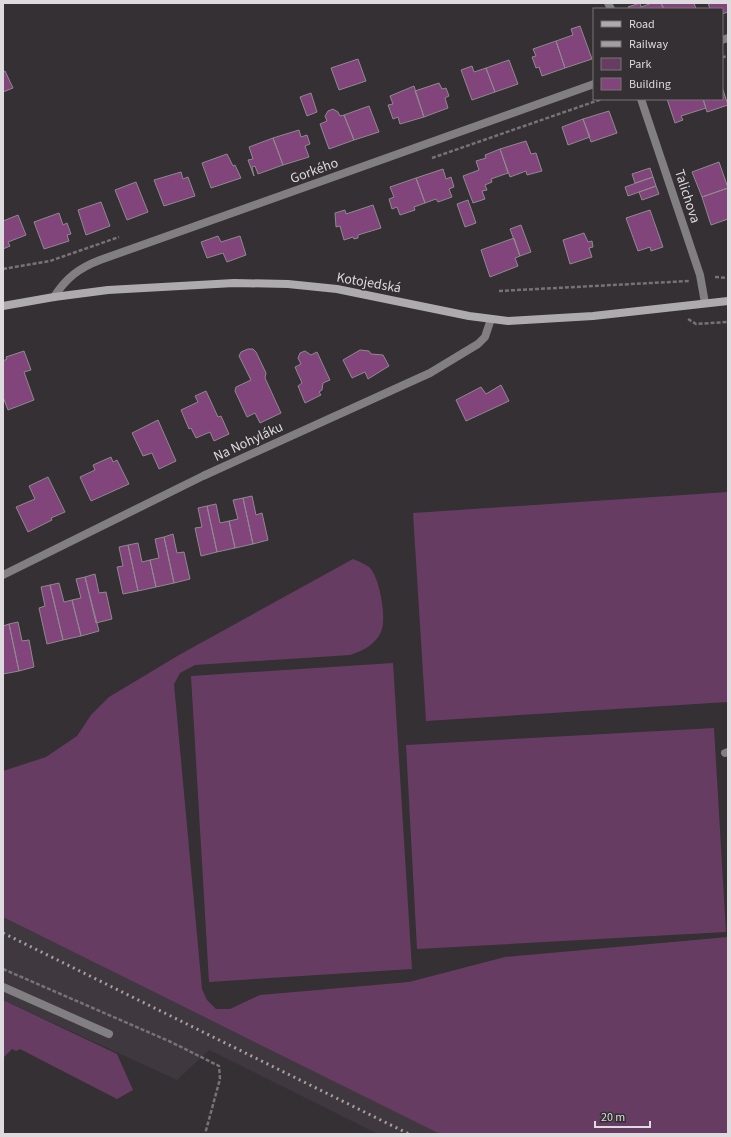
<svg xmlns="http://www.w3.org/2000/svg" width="731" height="1137" viewBox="0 0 731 1137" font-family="'Source Sans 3',sans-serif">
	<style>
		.built { fill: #40383f }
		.green { fill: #673c62 }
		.building { fill: #81447b; stroke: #8e8a8e }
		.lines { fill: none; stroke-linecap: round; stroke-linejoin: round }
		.path { stroke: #767376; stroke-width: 2.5; stroke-dasharray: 4 2; stroke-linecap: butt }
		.service { stroke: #817f81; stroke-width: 8 }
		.minor { stroke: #817f81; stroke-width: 8 }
		.secondary { stroke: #aeabae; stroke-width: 8 }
		.rail { stroke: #a29fa1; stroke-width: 3; stroke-dasharray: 2 4; stroke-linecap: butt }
		.labels { text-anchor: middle; stroke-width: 3; stroke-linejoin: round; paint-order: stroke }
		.street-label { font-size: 14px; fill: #dddbdd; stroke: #343033 }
	</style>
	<rect width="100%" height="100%" fill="#343033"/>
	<!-- built -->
	<path class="built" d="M3,917L273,1051L440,1134H378L209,1050L177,1080L3,1000Z"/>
	<!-- green -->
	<path class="green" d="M728,492V702L426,721L413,513Z
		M353,559C358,561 365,564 369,567C380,577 387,619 381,632C375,645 362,651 350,655L195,665L180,673L174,684L202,989L207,1000L216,1009H230L260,995L409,982L505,957L728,937V1134H440L3,917V771L46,757L77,736L91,715L109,697L179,655Z
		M393,663L412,969L209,982L191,676Z
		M714,728L726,932L417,949L406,745Z
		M3,1000L117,1054L133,1090L117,1099L20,1049L16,1051L12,1049L3,1058Z"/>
	<!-- building -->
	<path class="building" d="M640,3L641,7L652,3H661L664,9H629L628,7Z
		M661,3H694L696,9H664Z
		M708,3H728V12L722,14V9H710Z
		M580,26L592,59L565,68L556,41L573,35L571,29Z
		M556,41L565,68L542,76L539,67L536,68L532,57L536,56L533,49Z
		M358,59L366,81L339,90L331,68Z
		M509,60L518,84L495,92L486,68Z
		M472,66L474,72L486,68L495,92L472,100L461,70Z
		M5,71L13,88L3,92V72Z
		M439,83L442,89L446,88L449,96L445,98L448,108L424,117L415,91Z
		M414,86L424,117L400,124L398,117L393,119L388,105L393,104L390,96Z
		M722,87L728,105L707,112L703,99H722Z
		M311,93L317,112L307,116L300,97Z
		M667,99H703L706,108L681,116L683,120L675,123Z
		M369,106L379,132L354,140L344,115Z
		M333,109L338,112L340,116L344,115L354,140L329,149L320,124L327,121L325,116L328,111Z
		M609,111L617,133L591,142L583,119Z
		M583,119L590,137L568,145L562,127Z
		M299,130L301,137L307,135L310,144L305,146L309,157L283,165L273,138Z
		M273,138L283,165L258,174L255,166L252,167L254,176L248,160L253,159L249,147Z
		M526,141L531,154L536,153L542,171L527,175L526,171L510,177L500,149Z
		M500,149L508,173L491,179L492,182L485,185L487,190L482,191L485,199L473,203L463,176L479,170L476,161L486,158L485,155Z
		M227,154L233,166L235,165L241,178L211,188L202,163Z
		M719,162L728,188L702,197L692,172Z
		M650,168L653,177L635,183L632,174Z
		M443,169L446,179L451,177L454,187L449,189L452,197L438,202L436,199L425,203L416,178Z
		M181,172L183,179L188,177L195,196L164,206L154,180Z
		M653,177L656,186L628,196L625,187Z
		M416,178L425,203L414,207L415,210L400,215L397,207L392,209L389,199L394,197L390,187Z
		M136,182L148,212L127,220L115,190Z
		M656,186L659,194L642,200L639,192Z
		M728,188V219L711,225L702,197Z
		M468,200L476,223L465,227L457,204Z
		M101,202L110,226L86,235L78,210Z
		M373,205L381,228L358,235V238L354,239L353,237L344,240L340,226L336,227L335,213L345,210L346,214Z
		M650,210L663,247L651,251L650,247L638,251L626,218Z
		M59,213L63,225L67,223L71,234L67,235L69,241L44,249L34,222Z
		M18,215L26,235L8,242L10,246L3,249V221Z
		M521,225L531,252L520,256L510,229Z
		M584,233L588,242L592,241L593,247L589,248L592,257L570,264L563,240Z
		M218,236L221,242L240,236L246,255L227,262L223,253L207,258L201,242Z
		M514,238L520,256L515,258L518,266L490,277L481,250Z
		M248,349H253L256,352L266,373L265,378L281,413L260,423L255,413L247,417L235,391L236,387L251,380L239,356L241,352Z
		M360,350L369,351L371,354L383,355L389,366L368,379L365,372L352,378L343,360Z
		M24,351L31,370L24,372L34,400L8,410L3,397V361L7,359L6,357Z
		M305,351L311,355L317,352L330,380L323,383L322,390L319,392L321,395L305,403L298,386L302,383L295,367L301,364L298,358L300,353Z
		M501,385L509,401L466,421L456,400L481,387L486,394Z
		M206,391L218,417L221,416L229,434L214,441L210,432L196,438L191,428L189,429L181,410L198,402L195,396Z
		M158,420L176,461L159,469L152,453L143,456L132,433Z
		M111,457L113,462L117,460L129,484L91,501L80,477L95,470L93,465Z
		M48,477L65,512L51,518L52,520L28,532L16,507L35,499L29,486Z
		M252,496L256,515L262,513L268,540L253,544L243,498Z
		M243,498L253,544L235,548L229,521L238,519L233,500Z
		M216,504L220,523L229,521L235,548L217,552L207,506Z
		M207,506L217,552L201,556L195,528L202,527L198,508Z
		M173,534L177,553L184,552L190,579L174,583L164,537Z
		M164,537L174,583L156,587L150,560L159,558L155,539Z
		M138,543L142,562L150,560L156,587L138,591L128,545Z
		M128,545L138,591L123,594L117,567L123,566L119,547Z
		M95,574L99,593L106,592L112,619L96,623L85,577Z
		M85,577L99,631L81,636L72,600L81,598L76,579Z
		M59,583L64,602L72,600L81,636L63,640L50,585Z
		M50,585L63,640L47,644L39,608L45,606L41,587Z
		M18,622L22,641L29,640L34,667L19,671L9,624Z
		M9,624L19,671L3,674V626Z"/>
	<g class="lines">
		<!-- path -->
		<path class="path" d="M722,58L728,55
			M432,158L602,99
			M3,269L50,261L119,237
			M715,277L728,278
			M499,291L689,281
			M688,319L696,324L728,322
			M3,969L171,1042L219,1066L220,1079L205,1134"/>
		<!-- service -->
		<path class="service" d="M725,753L728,752
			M3,987L109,1034"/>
		<!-- minor -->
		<path class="minor" d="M608,3L611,9
			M722,40L728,38
			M641,99L700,275L705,303
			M54,297C66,278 79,268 100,260L594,84
			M3,575L203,476L430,373L478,344L485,337L491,319"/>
		<!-- secondary -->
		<path class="secondary" d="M3,306L54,297L108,290L234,283L288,284L337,289L469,316L508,321L593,316L728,301"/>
		<!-- rail -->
		<path class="rail" d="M3,933L409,1134"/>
	</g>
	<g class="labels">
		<!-- street labels -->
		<g class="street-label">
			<text transform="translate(314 170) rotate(-20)" y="5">Gorkého</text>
			<text transform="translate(688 196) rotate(72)" y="5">Talichova</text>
			<text transform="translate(369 282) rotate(10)" y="5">Kotojedská</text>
			<text transform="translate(248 441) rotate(-25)" y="5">Na Nohyláku</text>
		</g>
	</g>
	<!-- border -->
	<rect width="731" height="1137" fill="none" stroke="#dddbdd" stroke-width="8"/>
	<!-- legend -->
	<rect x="593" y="8" width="130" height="92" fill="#343033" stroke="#787477"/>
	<rect x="601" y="21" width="20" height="6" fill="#aeabae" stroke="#787477"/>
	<text x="629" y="28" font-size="12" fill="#dddbdd">Road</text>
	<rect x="601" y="41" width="20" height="6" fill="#a29fa1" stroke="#787477"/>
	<text x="629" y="48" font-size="12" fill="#dddbdd">Railway</text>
	<rect x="601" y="58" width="20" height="12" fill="#673c62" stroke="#787477"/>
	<text x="629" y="68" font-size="12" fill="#dddbdd">Park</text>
	<rect x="601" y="78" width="20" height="12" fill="#81447b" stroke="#787477"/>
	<text x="629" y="88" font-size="12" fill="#dddbdd">Building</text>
	<!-- scale -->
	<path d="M595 1121v6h55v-6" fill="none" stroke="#dddbdd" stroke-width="2"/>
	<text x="601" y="1121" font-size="12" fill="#dddbdd" stroke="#343033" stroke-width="3" paint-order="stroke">20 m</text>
</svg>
